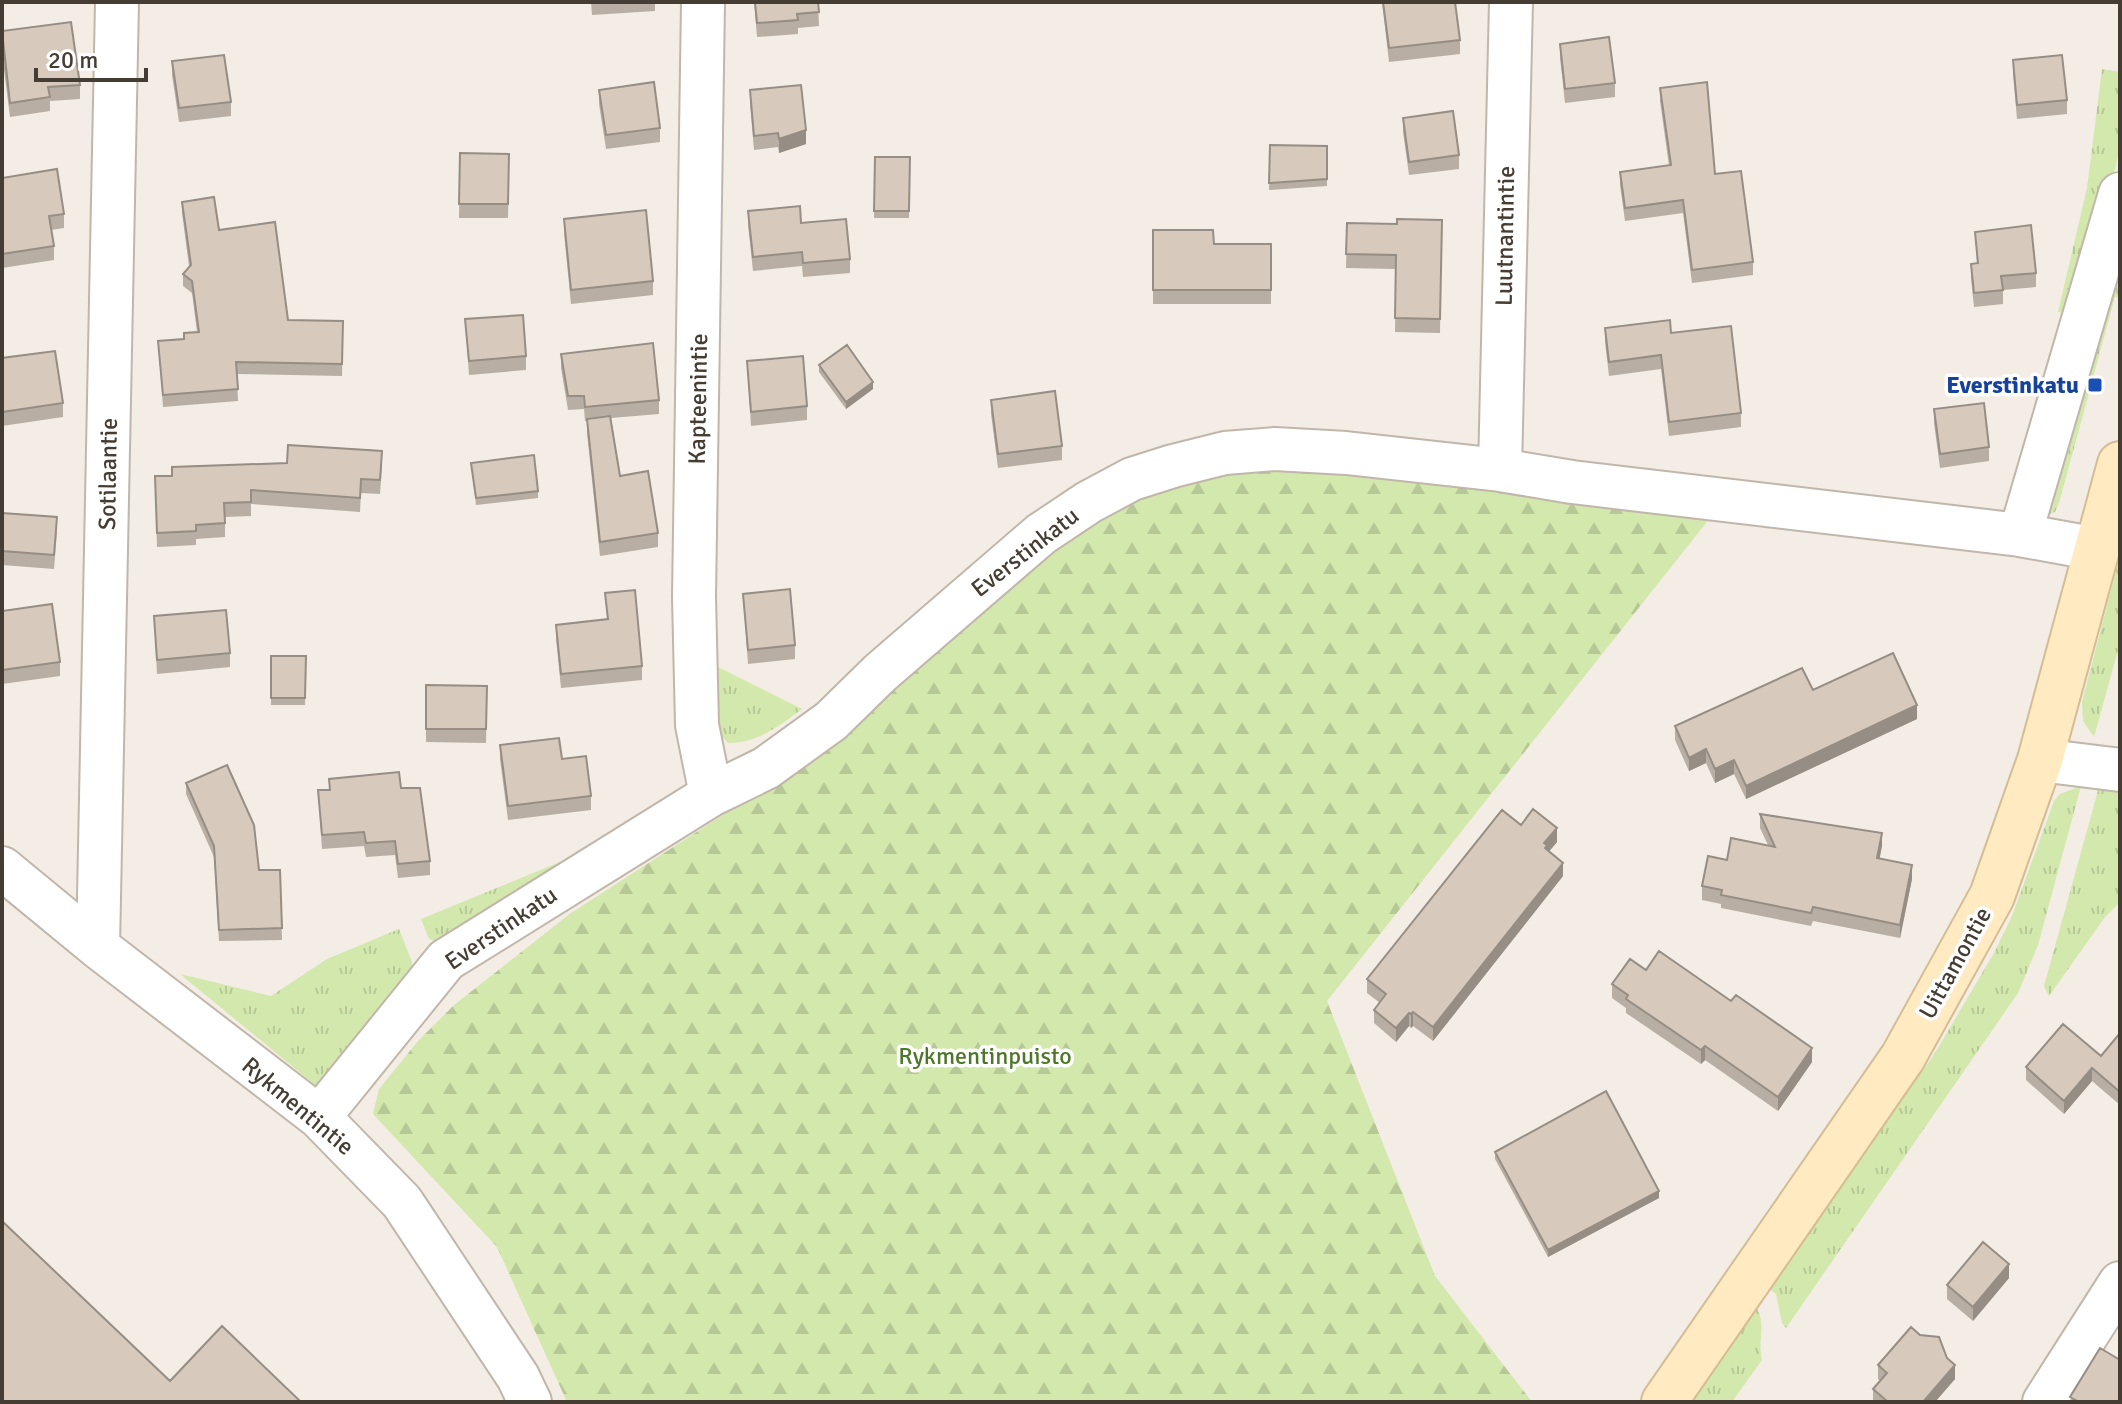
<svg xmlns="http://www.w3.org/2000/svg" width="2122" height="1404" viewBox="0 0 2122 1404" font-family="Signika,sans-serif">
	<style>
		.grass { fill: url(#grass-tufts) }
		.forest { fill: url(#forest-firs) }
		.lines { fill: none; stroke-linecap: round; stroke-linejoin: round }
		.street-casing { stroke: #c1b6aa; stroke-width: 46 }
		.secondary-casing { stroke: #d4bc93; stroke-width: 48 }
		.street { stroke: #fff; stroke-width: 42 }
		.secondary { stroke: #ffeac2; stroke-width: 44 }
		.wall { fill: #b9aea3 }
		.shaded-wall { fill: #968d84 }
		.building { fill: #d7cabd; stroke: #968d84; stroke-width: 2 }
		.transit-dot { fill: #1a4fb4; stroke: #fff; stroke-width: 3 }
		.labels { text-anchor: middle; stroke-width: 7; stroke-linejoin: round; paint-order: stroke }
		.street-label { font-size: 24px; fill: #453d34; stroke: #fff }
		.transit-label { font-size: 24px; font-weight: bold; fill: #164399; stroke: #fff; text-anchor: end }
		.park-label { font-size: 24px; fill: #4e7727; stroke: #fff }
	</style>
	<defs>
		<pattern id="grass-tufts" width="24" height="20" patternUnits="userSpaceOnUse" patternTransform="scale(2)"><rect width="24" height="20" fill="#d3e8ac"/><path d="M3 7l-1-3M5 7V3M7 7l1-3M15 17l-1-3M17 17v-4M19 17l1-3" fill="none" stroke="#b6c895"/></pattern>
		<pattern id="forest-firs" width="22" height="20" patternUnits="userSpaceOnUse" patternTransform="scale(2)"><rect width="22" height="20" fill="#d3e8ac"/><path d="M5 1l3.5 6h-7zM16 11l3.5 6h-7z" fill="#b6c895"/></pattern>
	</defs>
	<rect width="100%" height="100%" fill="#f3ede5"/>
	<!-- grass -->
	<path class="grass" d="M2102,69L2120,72V147L2108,200L2072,314L2058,312L2087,188Z
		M2120,242V298L2115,297L2059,503L2055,512L2050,514L2048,512Z
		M2120,555V643L2094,737L2083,721L2082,702Z
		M710,663L802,709C779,726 758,743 728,743C709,724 712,689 710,663Z
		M2081,786L2038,945L2018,993L1786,1328L1782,1323L1776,1294L1768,1288L1935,1053L1994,953L2012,916L2054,801L2060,794Z
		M2099,787L2120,789V902L2105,917L2049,996L2044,986Z
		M560,862L561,878L439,942L429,939L421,919Z
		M399,929L412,962L415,982L324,1083L315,1085L180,974L271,996L327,959Z
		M1756,1307C1767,1324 1757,1341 1762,1360L1732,1402H1689Z"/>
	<!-- forest -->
	<path class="forest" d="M1271,468L1442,481L1710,518L1327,1001L1435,1276L1532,1402H567L497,1247L373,1114L379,1089L418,1041L454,1005L571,913L827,748L975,612L1105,510L1206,477Z"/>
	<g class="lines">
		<defs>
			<path id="street" d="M703,2L694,597L697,725L711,795
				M1500,470L1511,2
				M2020,535L2120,194
				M2040,760L2120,770
				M2,868L98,947L319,1117L402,1202L518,1377L530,1402
				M98,947L117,2
				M319,1117L446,960L711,795L766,768L831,721L880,673L1041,534L1089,502L1132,479L1173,466L1225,453L1275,449L1346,453L1500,470L1572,482L2020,535L2097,549
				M2044,1402L2120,1283"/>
			<path id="secondary" d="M1664,1402L1903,1057L1992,896L2040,760L2120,464"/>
		</defs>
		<!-- street casing -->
		<use href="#street" class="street-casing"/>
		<!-- secondary casing -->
		<use href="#secondary" class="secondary-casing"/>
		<!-- street -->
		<use href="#street" class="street"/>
		<!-- secondary -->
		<use href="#secondary" class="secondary"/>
	</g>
	<!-- wall -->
	<path class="wall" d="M591,2H655V11L592,15Z
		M754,2H818L819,26L798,28V34L757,37Z
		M1382,2H1455L1460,40V54L1389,62Z
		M2,31L80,85V99L50,101V111L10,117L2,54Z
		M1560,44L1615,83V97L1565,103L1560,58Z
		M2013,60L2067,100V114L2017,119L2013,74Z
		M172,61L231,102V116L179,122L172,75Z
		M1660,88L1715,174L1753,262V275L1692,283L1683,213L1625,221L1620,185V172L1669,166L1660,101Z
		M599,90L660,128V142L606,149L599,104Z
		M750,90L806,144L779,153L778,147L754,150L750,104Z
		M1403,118L1459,155V169L1409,175L1403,132Z
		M1270,145L1327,146V186L1269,190Z
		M460,153L509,154L508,218H459Z
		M875,157H910L909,218H874Z
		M2,178L64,214V228L51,230L54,246V260L2,268Z
		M182,202L219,230L288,320L343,321L342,376L237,374L238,401L163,407L158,341L184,339L197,332L192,293L183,286V274L189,266L182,213Z
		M748,211L801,223L850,259V273L803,277L802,266L753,271L748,225Z
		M564,219L653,281V295L571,304L564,233Z
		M1442,220L1440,333L1395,332L1396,269L1346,268L1347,223L1397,224Z
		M1153,230L1214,244H1271V304H1153Z
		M1975,232L2036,273V287L2003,290V304L1974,307L1971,278V264L1977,263Z
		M465,319L526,356V370L469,375Z
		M1605,328L1671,333L1741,413V427L1669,436L1661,369L1609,376L1605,342Z
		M561,354L659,400V414L611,418L620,476L658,533V547L600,556L587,433V421H585L584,409L568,410L561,368Z
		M2,358L63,403V417L2,426Z
		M747,361L807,406V420L751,426Z
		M819,365L873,389L846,409L819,372Z
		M991,400L1062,446V460L998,468L991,414Z
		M1934,409L1989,447V461L1940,468L1934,423Z
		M471,463L538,491V498L476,505Z
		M382,465L380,494L361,493L360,512L251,504V516L225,517V537L196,539V545L157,547L155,476Z
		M2,513L57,531L54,569L2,565Z
		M605,593L642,666V680L561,688L556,639V625L607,619Z
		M743,594L795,645V659L748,664Z
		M2,611L60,662V676L2,684Z
		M154,616L230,653V667L157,674Z
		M271,656H306L305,705H271Z
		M426,685L487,686L486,743L426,742Z
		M1813,690L1917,719L1746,799L1734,774L1715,783L1706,763L1689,771L1675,740V726Z
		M500,745L562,759L591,796V810L508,820L500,759Z
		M186,783L259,870H280L282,940L219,941L214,857L186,794Z
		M401,788L430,861V875L398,878L395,855L366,857L364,846L322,849L318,790Z
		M1760,814L1882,846L1879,859L1912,879L1900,938L1813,921L1811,926L1721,908V904L1702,900V886L1727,860L1768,845L1760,828Z
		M1521,825L1557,842L1549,851L1563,876L1433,1041L1413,1026L1411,1028L1409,1026L1396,1042L1374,1023V1010L1380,1003L1367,993V979Z
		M1646,970L1812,1062L1778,1111L1705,1060L1701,1064L1626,1013V1008L1612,998V984Z
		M2120,1033V1105L2092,1081L2064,1114L2026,1080V1067L2101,1056Z
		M1495,1152L1659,1198L1548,1257L1495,1159Z
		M2009,1278L1973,1321L1947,1299V1285Z
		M1947,1358L1955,1379L1935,1402H1873V1389L1880,1381L1878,1379V1365Z"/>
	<!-- shaded-wall -->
	<path class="shaded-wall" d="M806,130V144L779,153V139Z
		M873,382V389L846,409V402Z
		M1917,705V719L1746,799V786Z
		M1706,749V763L1689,771V758Z
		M1734,760V774L1715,783V769Z
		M1557,828V842L1547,854L1544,843Z
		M1882,833V846L1877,872V858Z
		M1563,863V876L1433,1041V1027Z
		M1912,865V879L1900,938V925Z
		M1413,1012V1026L1411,1028V1014Z
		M1409,1013V1026L1396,1042V1028Z
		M1705,1046V1060L1701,1064V1050Z
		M1812,1048V1062L1778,1111V1097Z
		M2092,1068V1081L2064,1114V1101Z
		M1659,1191V1198L1548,1257V1250Z
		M2009,1264V1278L1973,1321V1307Z
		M1955,1365V1379L1935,1402H1923Z"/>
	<!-- building -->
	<path class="building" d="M755,2H818L819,12L797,14L798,20L757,23Z
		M1383,2H1455L1460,40L1389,48Z
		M71,22L80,85L48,87L50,97L10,103L2,31Z
		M1609,37L1615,83L1565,89L1560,44Z
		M224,55L231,102L179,108L172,61Z
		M2062,55L2067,100L2017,105L2013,60Z
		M654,82L660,128L606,135L599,90Z
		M1707,82L1715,174L1741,171L1753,262L1692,270L1683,200L1625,208L1620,172L1671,165L1660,88Z
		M801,85L806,130L779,139L778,133L754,136L750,90Z
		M1453,111L1459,155L1409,162L1403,118Z
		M1270,145L1327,146V179L1269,183Z
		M460,153L509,154L508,204H459Z
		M875,157H910L909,211H874Z
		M57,169L64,214L49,216L54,246L2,254V178Z
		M214,197L219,230L275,222L288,320L343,321L342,364L236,362L238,389L163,395L158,341L184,339V333L199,332L192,281L183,274L191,265L182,202Z
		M800,206L801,223L846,219L850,259L803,263L802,252L753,257L748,211Z
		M646,210L653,281L571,290L564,219Z
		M1397,219L1442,220L1440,319L1395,318L1396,255L1346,254L1347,223L1397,224Z
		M2031,225L2036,273L2001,276L2003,290L1974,293L1971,264L1978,263L1975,232Z
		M1153,230H1213L1214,244H1271V290H1153Z
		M523,315L526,356L469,361L465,319Z
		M1670,320L1671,333L1731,326L1741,413L1669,422L1661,355L1609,362L1605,328Z
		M653,343L659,400L585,407L584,396H568L561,354Z
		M847,345L873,382L846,402L819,365Z
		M55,351L63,403L2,412V358Z
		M803,356L807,406L751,412L747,361Z
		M1055,391L1062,446L998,454L991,400Z
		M1984,403L1989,447L1940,454L1934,409Z
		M610,416L620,476L648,471L658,533L600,542L587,419Z
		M288,445L382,451L380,480L361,479L360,498L251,490V502L224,503L225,523L196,525V531L157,533L155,476H172V467L287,463Z
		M534,455L538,491L476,498L471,463Z
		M2,513L57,517L54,555L2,551Z
		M790,589L795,645L748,650L743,594Z
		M635,590L642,666L561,674L556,625L608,619L605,593Z
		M52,604L60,662L2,670V611Z
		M226,610L230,653L157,660L154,616Z
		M1893,653L1917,705L1746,786L1734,760L1715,769L1706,749L1689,758L1675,726L1802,668L1813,690Z
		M271,656H306L305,698H271Z
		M426,685L487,686L486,729H426Z
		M559,738L562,759L586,756L591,796L508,806L500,745Z
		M227,765L254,825L259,870H280L282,928L219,930L214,846L186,783Z
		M399,772L401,788H420L430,861L398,864L395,841L366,843L364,832L322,835L318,790H330L329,779Z
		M1533,809L1557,828L1544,843L1547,845L1545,848L1563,863L1433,1027L1413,1012L1411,1014L1409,1013L1396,1028L1374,1010L1386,994L1367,979L1502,810L1521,825Z
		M1760,814L1882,833L1877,858L1912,865L1900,925L1813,907L1811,913L1721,895L1722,890L1702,886L1708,856L1727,860L1731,838L1775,847Z
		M1659,951L1731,1001L1736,995L1812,1048L1778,1097L1705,1046L1701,1050L1626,999L1628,995L1612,984L1630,959L1646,970Z
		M2063,1024L2101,1056L2120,1033V1092L2092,1068L2064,1101L2026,1067Z
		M1606,1091L1659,1191L1548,1250L1495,1152Z
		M2,1221L170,1381L222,1326L301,1402H2Z
		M1983,1242L2009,1264L1973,1307L1947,1285Z
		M1911,1327L1920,1335L1939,1337L1947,1358L1955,1365L1923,1402H1888L1873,1389L1887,1373L1878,1365Z
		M2100,1348L2120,1360V1402H2079L2070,1397Z"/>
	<!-- markers -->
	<rect class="transit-dot" x="2087" y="377" width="16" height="16" rx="4"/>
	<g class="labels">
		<!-- street labels -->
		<g class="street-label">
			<text transform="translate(1505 236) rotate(-89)" y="8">Luutnantintie</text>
			<text transform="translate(698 399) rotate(-89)" y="8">Kapteenintie</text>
			<text transform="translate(108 474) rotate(-89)" y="8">Sotilaantie</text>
			<text transform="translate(1025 552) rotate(-38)" y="8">Everstinkatu</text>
			<text transform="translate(501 928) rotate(-34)" y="8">Everstinkatu</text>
			<text transform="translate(1955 963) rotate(-61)" y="8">Uittamontie</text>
			<text transform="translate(298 1106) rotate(40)" y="8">Rykmentintie</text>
		</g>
		<!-- transit labels -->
		<g class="transit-label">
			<text x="2079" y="393">Everstinkatu</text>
		</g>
		<!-- park labels -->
		<g class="park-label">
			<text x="985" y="1064">Rykmentinpuisto</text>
		</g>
	</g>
	<!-- border -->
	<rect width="2122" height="1404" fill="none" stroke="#453d34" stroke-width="8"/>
	<!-- scale -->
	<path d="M36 68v12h110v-12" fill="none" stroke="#453d34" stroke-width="4"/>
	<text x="48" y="68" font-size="24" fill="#453d34" stroke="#ffffff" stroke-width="6" paint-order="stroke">20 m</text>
</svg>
